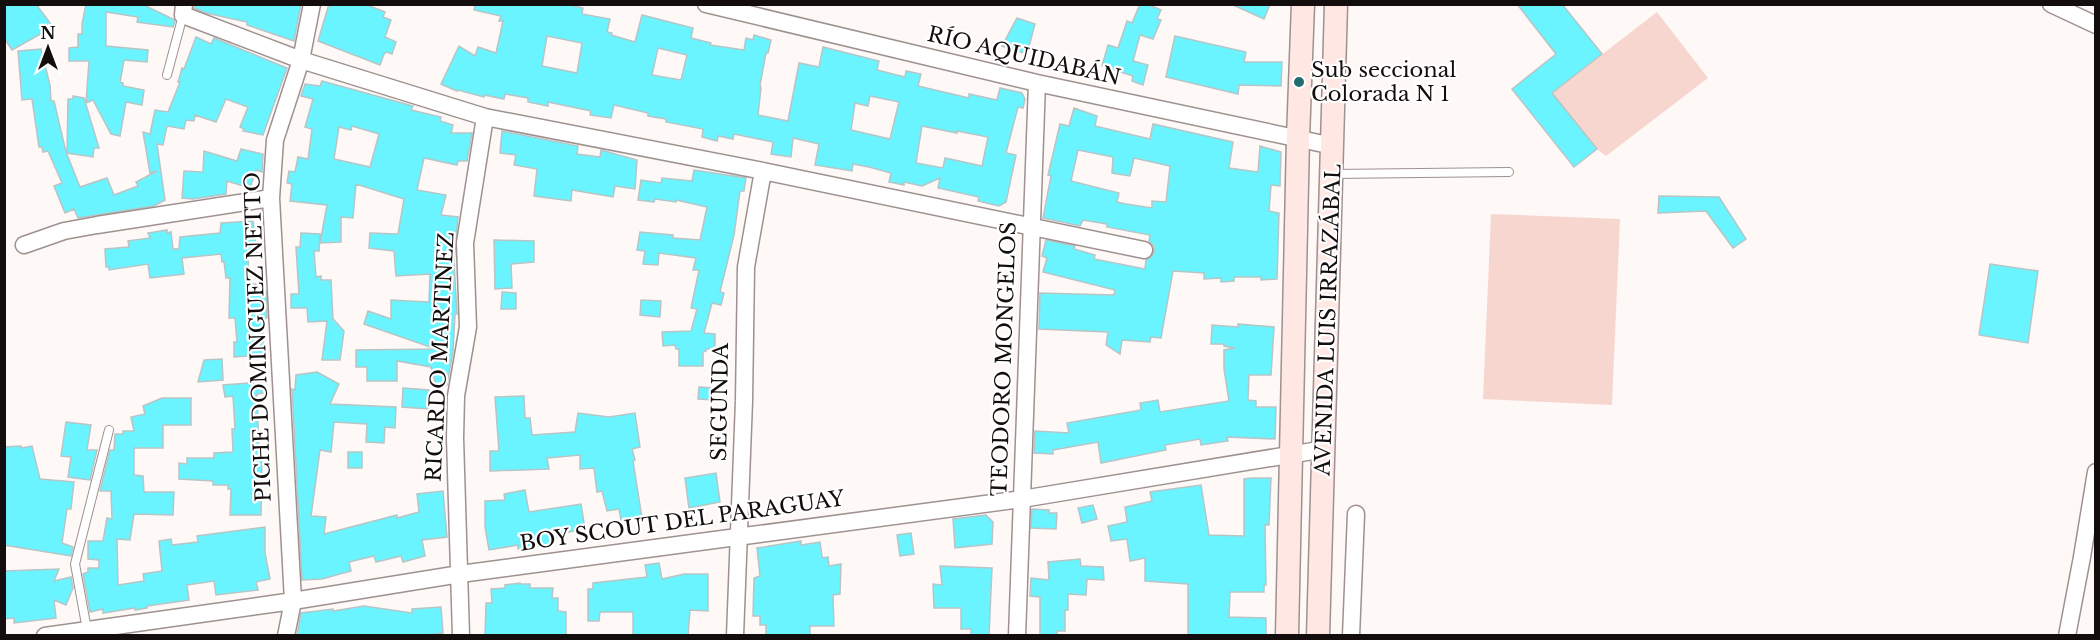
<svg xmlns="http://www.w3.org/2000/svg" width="2100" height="640" viewBox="0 0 2100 640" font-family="'Libre Baskerville',serif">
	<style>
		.green { fill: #f7d6d0 }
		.building { fill: #6af4ff; stroke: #b6c5c6; stroke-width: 1.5; fill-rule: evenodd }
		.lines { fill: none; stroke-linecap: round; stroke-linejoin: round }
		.service-casing { stroke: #9e918f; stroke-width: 10 }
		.minor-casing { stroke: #9e918f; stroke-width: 19 }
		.secondary-casing { stroke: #9e918f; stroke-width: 25 }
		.service { stroke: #fff; stroke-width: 8 }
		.minor { stroke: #fff; stroke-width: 16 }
		.secondary { stroke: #ffe7e3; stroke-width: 22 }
		.poi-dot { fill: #206c71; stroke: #fff; stroke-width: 2 }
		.labels { text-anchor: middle; stroke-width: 4.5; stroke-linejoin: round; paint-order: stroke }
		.street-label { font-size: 21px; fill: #130e0d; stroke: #fff }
		.poi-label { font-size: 21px; fill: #130e0d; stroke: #fff; text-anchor: start }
	</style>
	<rect width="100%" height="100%" fill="#fef8f7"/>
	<!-- green -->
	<path class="green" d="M1657,12L1708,78L1606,156L1597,149L1552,93Z
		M1491,214L1620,219L1612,405L1483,399Z"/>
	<!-- building -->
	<path class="building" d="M4,4H36L53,27L12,50L4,38Z
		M86,4H142L173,19L175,21L173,27L137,22L138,17L106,12V46L148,50L147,62L124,60L120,82L123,83V86L144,90L142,105L126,102L120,136L111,134L93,100L86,103L89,61H69V48L78,47V34H82V24Z
		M195,4H301L294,41L247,25V22L206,13L194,8Z
		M329,4H365L385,12L383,17L391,20L385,37L396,42L392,54L387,52L384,54L380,65L318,41Z
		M475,4H565L583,8L582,14L610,19L607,32L612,33L611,35L635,42L642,15L693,28L691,38L711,43L710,45L744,50L746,38L753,40L754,35L771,40L768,53H766L760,85L761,88L758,115L788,121L799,63L819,67L823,47L879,61L877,70L905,77L906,71L921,74L918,86L969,98V94L997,100L1000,88L1022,93L1025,99L1023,108L1018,107L1006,153L1016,155L1006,202L999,206L978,201L979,197L938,188L940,178L922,186L904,182V185L889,182L891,173L869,167L853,164L852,171L815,165L819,144L793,138L791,157L771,154L773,142L734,134L733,139L718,136L717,141L702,137L703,129L666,122V119L648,116V113L614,105L611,118L590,115L591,111L548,102V106L528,102V98L505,94L504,99L484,95V97L458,90L457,91L441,84L459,46L475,56L478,47L496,53L503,21H499L501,16L474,10ZM547,36L582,43L577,73L542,66ZM658,48L687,55L681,80L652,75ZM870,96L899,102L890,139L851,130L855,103L868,106ZM922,126L957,133V131L988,137L982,166L945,158L943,168L916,163Z
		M1140,4H1147L1161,10L1157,19L1161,20L1153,39L1140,35L1133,61L1148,65L1143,85L1132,81L1133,76L1102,66L1108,45L1118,48L1127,21L1132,23Z
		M1231,4H1270L1264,19Z
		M1517,4H1562L1602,54L1552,93L1597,149L1574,167L1512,89L1556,54Z
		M1017,18L1035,24L1027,54L1002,46Z
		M1175,36L1246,52L1244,62H1282L1281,86L1239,85L1238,94L1166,77Z
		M196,37L211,44L214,38L287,68L263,135L243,131L244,129L240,127L248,107L226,99L216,122L195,115L194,121L186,120L184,129L167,126L163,145L157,144L165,200L154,206L78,218L74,209L65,213L54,186L62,183L48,151L43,152L42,147H39L32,99L22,100L18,51L41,49L50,85L51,101H54L66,152L80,187L107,178L114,195L138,186L136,182L157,171L150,173L143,132L150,134L155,110L168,112L180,82H178L182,68L184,69Z
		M322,81L413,106L411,110L441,117L440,121L453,125L451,133H472L467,161H458L457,165L424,158L417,190L446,195L441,215L458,217L454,262L457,314H455L453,351L447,385H436L431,367L397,361V381H367V367H356V350L436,349L364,324L368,311L391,319V300L429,302L430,274L396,276L394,251L369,248L370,233L398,234L404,199L356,184L353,218L341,217V242L320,243L327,205L290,201L292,184L287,183L289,171L295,172L298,157L308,159L312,129L305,127L313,99L301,96L305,84L320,86ZM352,126L379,134L370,167L334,159L339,127L351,130Z
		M73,96L84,98L99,148H94L93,157L67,153L68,99H73Z
		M1074,108L1097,116L1095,126L1150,139L1153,124L1233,142L1229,168L1258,172L1260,146L1281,152L1280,186L1271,185L1269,211L1279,213L1277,279L1261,280V277H1234V281L1221,282V278L1204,279V273L1173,271L1161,338L1151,337L1150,342L1122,340L1120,354L1106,345L1108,332L1039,329L1040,293L1114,295L1115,290L1043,272L1047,258L1042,256L1046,240L1075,246L1074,249L1095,255L1094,259L1145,269L1146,260L1151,257L1154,252V246L1149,241L1150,235L1107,227V224L1083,220L1080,226L1043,218L1051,176L1048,175L1060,124L1069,126ZM1078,150L1113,157L1112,173L1130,176L1134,158L1170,166L1166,202L1152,201V208L1126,204L1117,202L1119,193L1071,181Z
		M502,131L578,146L577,154L600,157L601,150L637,160L635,189L615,186L613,197L572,190L571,201L534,196L537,169L514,165L516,155L500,153Z
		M241,149L263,154L262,172L256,170L250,188L227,181L226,194L193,199L182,198L184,171L203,172L204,151L237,161Z
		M694,170L746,178L744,191H740L734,235L720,292L724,293L721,305L712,303L704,333L715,334V349H706V351L703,352V366H679V349H676L675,345L663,346L662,332L691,331L697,309L691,308L699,270H693L696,258L659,253L658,265L643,264L645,251L637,250L640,232L673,235V238L700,240L707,207L676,200V202L655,199L654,202L638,200L641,180L661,183L662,178L692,181Z
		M1659,196L1719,197L1746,239L1733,248L1706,211L1658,213Z
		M253,221L257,255H248L249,284H262L263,291H266L267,318L262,319L264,355L234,357V342H237L235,318H229L230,278H226L224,262H222L221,254L182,258L184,274L150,278L148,264L109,270V267H106L105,249L129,247L128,241L150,238L148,233L167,230V233L171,232L173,249H179L180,237L220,233L221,223Z
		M301,233L320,234L319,251H314L316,277L321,276V280H331L333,319L344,331L340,360H322L327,321L308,322L307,308H291V294H299L296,247H300Z
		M494,240L534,241V262L511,264L512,288L495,289Z
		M1990,264L2038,271L2028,343L1979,335Z
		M502,292L516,293V309H501Z
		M641,300L661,301L660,317L640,315Z
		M1238,324L1274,327L1271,375H1249L1248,400L1256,401V407H1276L1275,439L1227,437L1228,441L1201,445L1200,439L1165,445L1166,450L1101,463L1098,442L1053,450V454L1034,453L1035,431L1069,433L1067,423L1141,410L1140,403L1158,400L1160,412L1229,401L1224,369V350L1235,348L1224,346V344H1211L1212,325L1238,327Z
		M222,359L223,380L198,382L204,360Z
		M317,372L339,384L330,404L396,407L395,428L385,427L384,443L366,442L367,424L334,422L331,452L320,450L311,516L326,517L324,534L397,515V518L419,512L417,494L443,491L447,537L422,540L425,556L403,562L401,556L376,562L374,556L349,562L351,571L322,579L302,580L292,389L295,390L296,375Z
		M262,382L263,393L257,394L259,456H262L261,515H230L231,489H228V485H213V481L179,479V463L187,464V458H214V453L233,452L232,429H235L233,396L225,397L223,385Z
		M699,387L713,388V400L698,399Z
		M403,388L429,390L428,409L402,407Z
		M524,396L525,418H530L532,435L575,432L578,413L609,417L635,413L640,447L632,449L635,460L633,461L642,518L621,521L619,509L607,511L602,491L597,492L594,468L580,469V455L547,458L549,469L490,471V451H499L495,397Z
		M162,398H191V425H163V448H134V475L143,476L144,492H174L173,515L134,514L130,540L117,539L118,585L144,581L143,574L162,571L159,541L171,539L172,545L198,542L197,536L265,527V553L270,579L256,582L258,590L216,595L214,581L187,585L189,600L147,606V608L135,610V608L103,613V609L90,612L83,574L88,572V568H99V560L88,559V541H103L107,518L112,519L111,491H100L110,450H114L115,434H123V431H134L131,417L145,414L143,406Z
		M66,422L91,425L87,450H97L90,480L68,477L71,457L61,456Z
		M21,446V448L32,446L40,479L74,482L71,509H67L62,543L73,547L71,556L4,545V447Z
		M348,452H362V468H348Z
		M716,473L720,502L689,508L685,478Z
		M1251,478H1271L1269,525H1265L1266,585H1264V592H1230L1229,617L1266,618V636H1188V584L1145,581V558L1130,561L1127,539L1111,541L1108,526L1127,522L1125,507L1152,501L1150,492L1201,485L1209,535L1244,536V479Z
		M525,490L529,512L581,504L585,529L564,533L565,536L552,538L553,544L518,549V545L489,550L485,527V501L505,500L504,494Z
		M1093,505L1097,519L1082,523L1078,508Z
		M1032,509L1049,510V513H1057L1056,529L1031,528Z
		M986,515L993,522L992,544L955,548L953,519Z
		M911,533L914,554L900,556L897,535Z
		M801,541V545L820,542L822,556L823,558L828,557L829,566L841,564L840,594L833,595L834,626H810V636H766V625H760V616H753L754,578L760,576L757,548Z
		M1080,559L1081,566L1103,567L1104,580L1087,579L1086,595L1068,594V610H1065V631H1057V636H1040V597L1030,596L1031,578L1049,580L1048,562Z
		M659,563L662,579L684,574H708V611L690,610L688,636H633V612H600L599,621H588V589H593V583L647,577L645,565Z
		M940,566L992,568L989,636H971V629H961V608H934L933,584L942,585Z
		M59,569L54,581L71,577L73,588L66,605L54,600L56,618L14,623V618L4,619V571Z
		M520,583V584H530V588H553L552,598H558V611L566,612V635L485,636L486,603H492L491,589L505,588V585Z
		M364,606L412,613V609L441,607L443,633L420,636H297L301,613L333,609V611Z"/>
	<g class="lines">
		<defs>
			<path id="service" d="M167,75L183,15
				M1332,174L1509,172
				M87,630L75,564L109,430"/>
			<path id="minor" d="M184,4L183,15L301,60L485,117L763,171L1144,250
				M706,4L1037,83L1333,146
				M2051,4L2096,25
				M24,245L64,231L97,225L271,198
				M45,636L293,601L460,574L1022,499L1325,449
				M286,636L293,601L271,198L275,140L301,60L312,4
				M461,636L455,438L456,396L468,327L465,243L485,117
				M735,636L744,401L746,267L763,171
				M1017,636L1037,83
				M1351,636L1356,514
				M2067,636L2082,557L2096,472"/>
			<path id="secondary" d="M1287,636L1298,138L1303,4
				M1318,636L1336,4"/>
		</defs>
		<!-- service casing -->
		<use href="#service" class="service-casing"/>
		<!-- minor casing -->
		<use href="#minor" class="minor-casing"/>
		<!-- secondary casing -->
		<use href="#secondary" class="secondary-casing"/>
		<!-- service -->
		<use href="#service" class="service"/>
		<!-- minor -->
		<use href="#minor" class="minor"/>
		<!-- secondary -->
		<use href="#secondary" class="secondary"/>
	</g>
	<!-- markers -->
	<circle class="poi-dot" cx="1299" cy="82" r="6"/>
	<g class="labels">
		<!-- street labels -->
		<g class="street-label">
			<text transform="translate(1024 56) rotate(13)" y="7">RÍO AQUIDABÁN</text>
			<text transform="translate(1328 320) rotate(-88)" y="7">AVENIDA LUIS IRRAZÁBAL</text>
			<text transform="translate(258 337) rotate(-92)" y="7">PICHE DOMINGUEZ NETTO</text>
			<text transform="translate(440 357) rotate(-87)" y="7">RICARDO MARTINEZ</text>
			<text transform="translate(1004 359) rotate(-88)" y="7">TEODORO MONGELOS</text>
			<text transform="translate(720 402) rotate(-89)" y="7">SEGUNDA</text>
			<text transform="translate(682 521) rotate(-8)" y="7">BOY SCOUT DEL PARAGUAY</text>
		</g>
		<!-- poi labels -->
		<g class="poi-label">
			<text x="1311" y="77">Sub seccional<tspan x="1311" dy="24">Colorada N 1</tspan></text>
		</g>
	</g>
	<!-- border -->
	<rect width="2100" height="640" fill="none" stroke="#130e0d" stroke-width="12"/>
	<!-- north arrow -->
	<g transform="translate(48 48)" stroke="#ffffff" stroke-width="4.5" paint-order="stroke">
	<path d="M0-4.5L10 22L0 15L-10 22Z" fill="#130e0d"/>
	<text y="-9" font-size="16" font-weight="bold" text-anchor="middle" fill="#130e0d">N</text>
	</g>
</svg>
